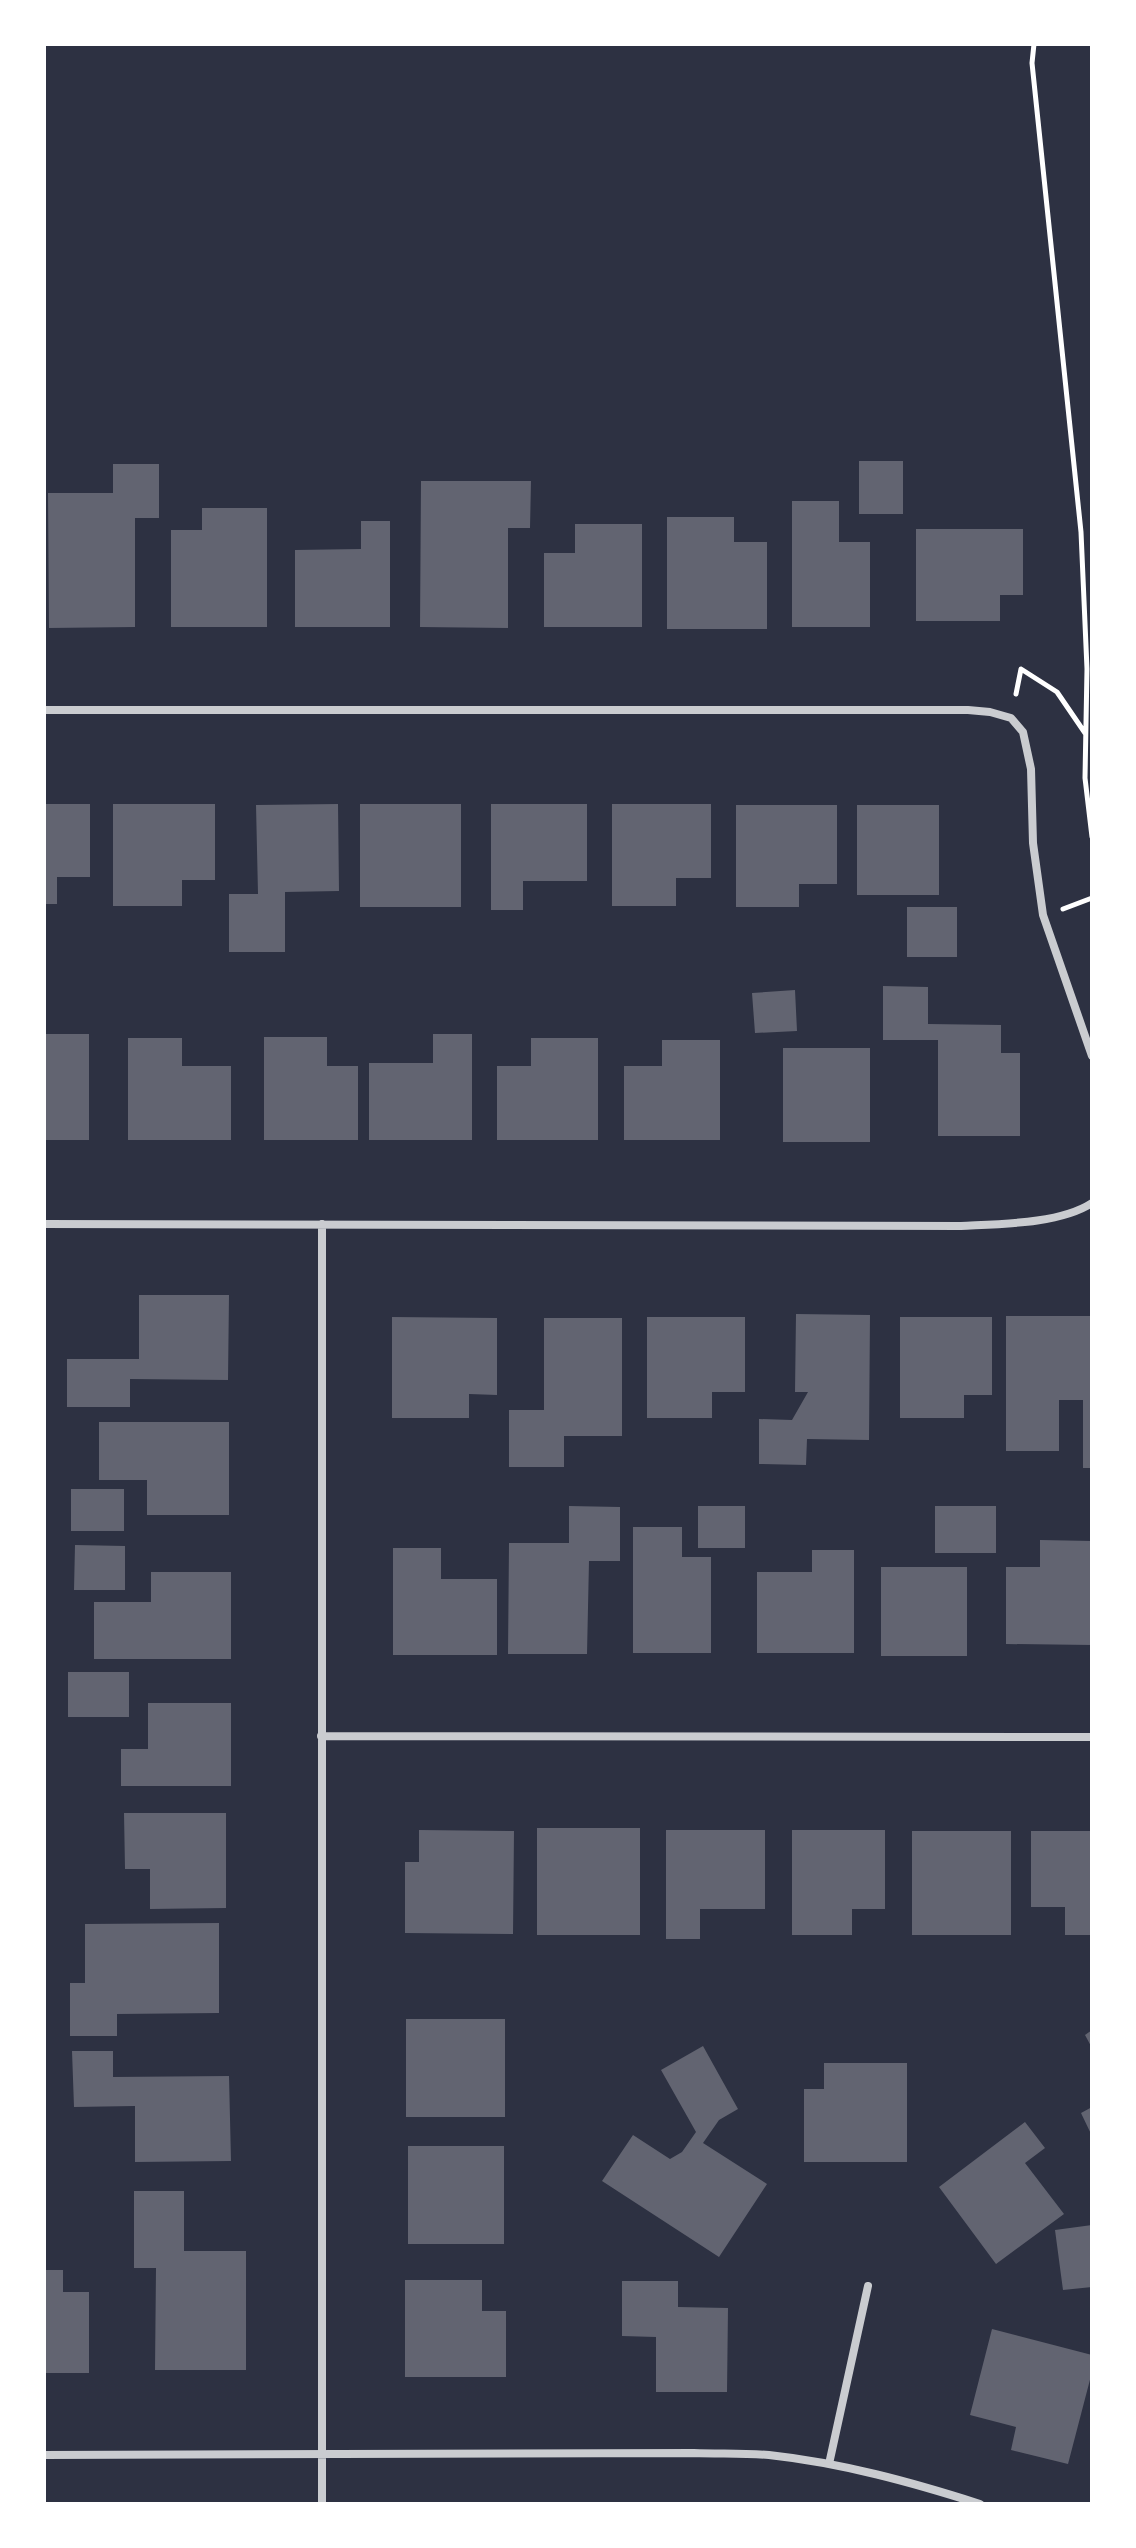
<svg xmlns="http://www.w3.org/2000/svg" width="1136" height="2548" viewBox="0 0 1136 2548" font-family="'Work Sans',sans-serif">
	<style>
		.building { fill: #626471 }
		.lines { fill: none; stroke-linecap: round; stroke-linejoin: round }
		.path { stroke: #fff; stroke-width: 5 }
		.minor { stroke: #caccd0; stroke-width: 8 }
	</style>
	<rect width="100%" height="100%" fill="#2d3142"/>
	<!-- building -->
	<path class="building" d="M859,461H903V514H859Z
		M113,464H159V518H135V627L49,628L48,493H113Z
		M421,481H531L530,528H508V628L420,627Z
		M792,501H839V542H870V627H792Z
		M202,508H267V627H171V530H202Z
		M667,517H734V542H767V629H667Z
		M361,521H390V627H295V550L361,549Z
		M575,524H642V627H544V553H575Z
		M916,529H1023V595H1000V621H916Z
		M44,804H90V877H57V904H44Z
		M113,804H215V880H182V906H113Z
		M338,804L339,891L285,892V952H229V894H258L256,805Z
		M360,804H461V907H360Z
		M491,804H587V881H523V910H491Z
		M612,804H711V878H676V906H612Z
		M736,805H837V884H799V907H736Z
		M857,805H939V895H857Z
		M907,907H957V957H907Z
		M883,986L928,987V1024L1001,1025V1053H1020V1136H938V1040H883Z
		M795,990L797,1031L755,1033L752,993Z
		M44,1034H89V1140H44Z
		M433,1034H472V1140H369V1063H433Z
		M264,1037H327V1066H358V1140H264Z
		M128,1038H182V1066H231V1140H128Z
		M531,1038H598V1140H497V1066H531Z
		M662,1040H720V1140H624V1066H662Z
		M783,1048H870V1142H783Z
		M139,1295H229L228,1380L130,1379V1407H67V1359H139Z
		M796,1314L870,1315L869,1440L807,1439L806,1465L759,1464V1419L792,1420L808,1392H795Z
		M1006,1316H1092V1468H1083V1400H1059V1451H1006Z
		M392,1317L497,1318V1395L469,1394V1418H392Z
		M647,1317H745V1392H712V1418H647Z
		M900,1317H992V1395H964V1418H900Z
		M544,1318H622V1436H564V1467H509V1410H544Z
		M99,1422H229V1515H147V1480H99Z
		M71,1489H124V1531H71Z
		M569,1506L620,1507V1561H589L587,1654H508L509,1543H569Z
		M698,1506H745V1548H698Z
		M935,1506H996V1553H935Z
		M633,1527H682V1557H711V1653H633Z
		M1040,1540L1092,1541V1645L1006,1644V1567H1040Z
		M75,1545L125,1546V1590H74Z
		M393,1548H441V1579H497V1655H393Z
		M812,1550H854V1653H757V1572H812Z
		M881,1567H967V1656H881Z
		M151,1572H231V1659H94V1602H151Z
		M68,1672H129V1717H68Z
		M148,1703H231V1786H121V1749H148Z
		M124,1813H226V1908L150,1909V1869H125Z
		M537,1828H640V1935H537Z
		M419,1830L514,1831L513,1934L405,1933V1862H419Z
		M666,1830H765V1909H700V1939H666Z
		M792,1830H885V1909H852V1935H792Z
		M912,1831H1011V1935H912Z
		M1031,1831H1092V1935H1065V1907H1031Z
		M219,1923V2013L117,2014V2036H70V1983H85V1924Z
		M406,2019H505V2117H406Z
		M1092,2030V2048L1085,2035Z
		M703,2046L738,2109L719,2120L703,2143L767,2184L719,2257L602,2181L633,2135L670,2159L682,2152L696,2132L661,2070Z
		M72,2051H113V2077L229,2076L231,2161L135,2162V2106L74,2107Z
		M824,2063H907V2162H804V2089H824Z
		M1092,2107V2136L1081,2113Z
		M1025,2122L1045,2148L1025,2163L1064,2214L996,2264L939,2187Z
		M408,2146H504V2244H408Z
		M134,2191H184V2251H246V2370H155L156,2268H134Z
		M1092,2225V2287L1063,2290L1055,2230Z
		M44,2270H63V2292H89V2373H44Z
		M405,2280H482V2311H506V2377H405Z
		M622,2281H678V2307L728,2308L727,2392H656V2337L622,2336Z
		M992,2329L1092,2355V2372L1068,2464L1011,2450L1016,2427L970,2415Z"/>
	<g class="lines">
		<!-- path -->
		<path class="path" d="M1034,44L1032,63L1081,532L1087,669L1085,778L1092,837
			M1016,694L1021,669L1057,692L1085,733
			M1063,909L1092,898"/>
		<!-- minor -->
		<path class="minor" d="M44,710H968L990,712L1011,718L1023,732L1031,769L1033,843L1043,915L1092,1056
			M44,1224L961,1226C999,1224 1060,1224 1092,1203
			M321,1736L1092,1737
			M44,2455L694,2453C719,2454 744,2453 769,2455C842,2463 911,2482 980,2504
			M829,2464L868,2286
			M322,2504V1224"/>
	</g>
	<!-- border -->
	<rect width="1136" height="2548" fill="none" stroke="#ffffff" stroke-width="92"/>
</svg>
